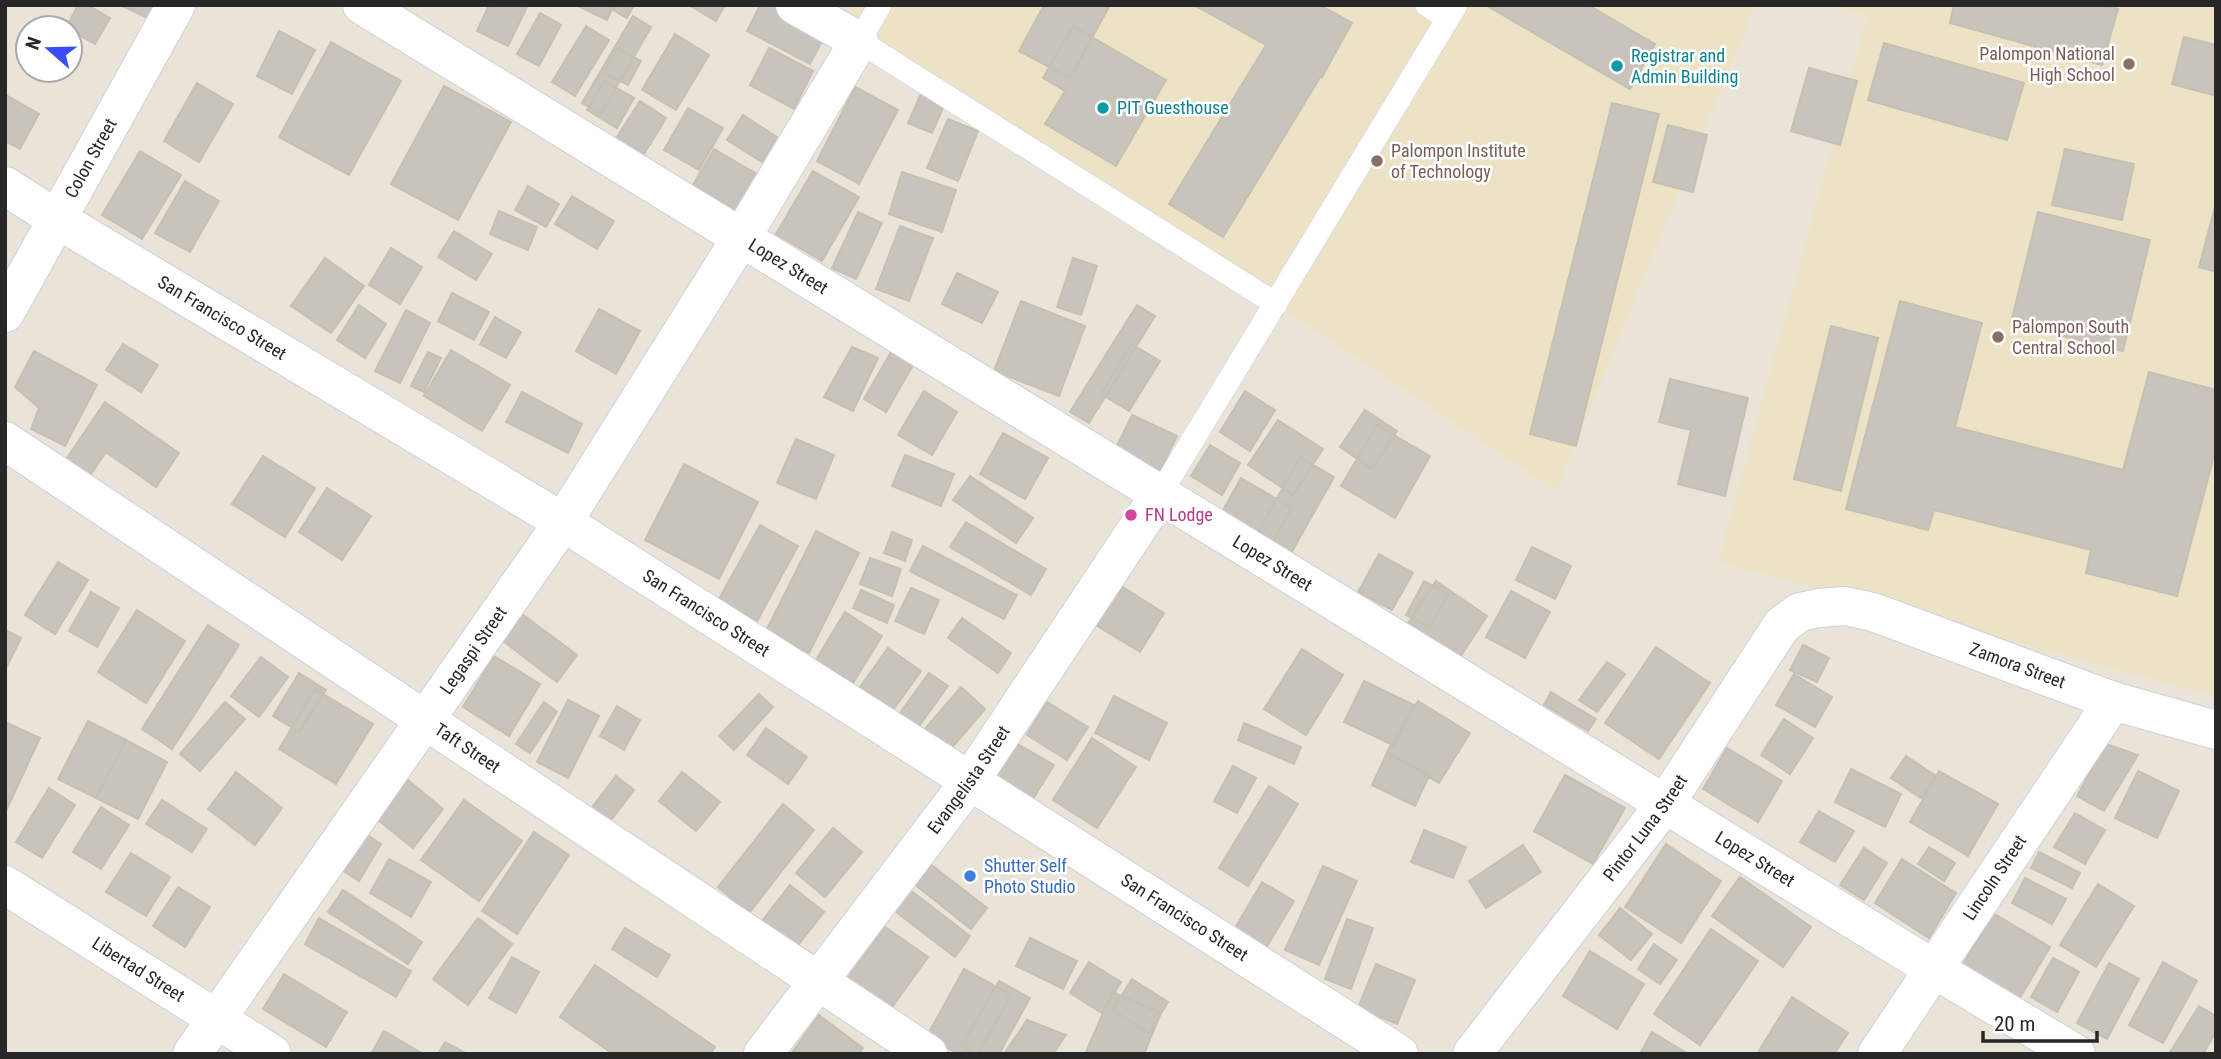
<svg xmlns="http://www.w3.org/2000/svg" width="2221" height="1059" viewBox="0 0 2221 1059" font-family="'Roboto Condensed',sans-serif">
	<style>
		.education { fill: #ece3c7 }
		.building { fill: #c8c3bb; stroke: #c5c0b2; stroke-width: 2 }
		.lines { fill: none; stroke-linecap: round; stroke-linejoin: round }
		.lane-casing { stroke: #ced0e0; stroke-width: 24 }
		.street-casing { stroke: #ced0e0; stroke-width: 40 }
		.lane { stroke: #fff; stroke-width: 23 }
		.street { stroke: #fff; stroke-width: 38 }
		.education-dot { fill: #8d6e63; stroke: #fff; stroke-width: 2.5 }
		.culture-dot { fill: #0f9aa8; stroke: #fff; stroke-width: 2.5 }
		.hotel-dot { fill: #d1479c; stroke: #fff; stroke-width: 2.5 }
		.shop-dot { fill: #3f7fe0; stroke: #fff; stroke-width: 2.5 }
		.labels { text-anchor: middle; stroke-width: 5; stroke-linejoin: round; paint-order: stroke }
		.education-label { font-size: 18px; fill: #785e54; stroke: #fff; text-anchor: start }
		.culture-label { font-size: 18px; fill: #0d838f; stroke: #fff; text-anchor: start }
		.street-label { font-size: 18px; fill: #272727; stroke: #fff }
		.hotel-label { font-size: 18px; fill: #b23c85; stroke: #fff; text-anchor: start }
		.shop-label { font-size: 18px; fill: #366cbe; stroke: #fff; text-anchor: start }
	</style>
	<rect width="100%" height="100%" fill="#eae4d8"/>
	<!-- education -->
	<path class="education" d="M824,5H1756L1556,492L846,17Z
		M1831,5H2216V697L1718,562L1867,17Z"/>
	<!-- building -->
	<path class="building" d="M78,5H88L110,18L95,44L66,28Z
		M120,5H154L148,18Z
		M489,5H528L508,46L477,31Z
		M576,5H614L607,20Z
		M616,5H634L627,18L613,10Z
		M689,5H725L716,21Z
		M760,5H776L827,32L810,64L747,31Z
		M1044,5H1110L1070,78L1019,51Z
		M1194,5H1320L1352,23L1322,77L1321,76L1223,237L1169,204L1266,45Z
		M1489,5H1588L1655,44L1630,89L1489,7Z
		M1954,5H2106L2118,9L2102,65L1950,23Z
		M540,13L561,25L539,66L517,54Z
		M633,16L651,27L601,114L582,103Z
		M586,26L609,40L575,96L552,82Z
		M1073,26L1166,80L1116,166L1045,124L1065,91L1043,78Z
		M279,31L315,50L292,94L257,76Z
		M675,34L709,55L676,110L642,90Z
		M2184,37L2216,45V96L2172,84Z
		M331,42L401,81L349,175L279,137Z
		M1884,43L2024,83L2007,140L1868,100Z
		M617,48L641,61L628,85L604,73Z
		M769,48L813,71L794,109L750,85Z
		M1809,68L1857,81L1840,145L1791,131Z
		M604,81L634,98L617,128L587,110Z
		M197,83L233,104L199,162L164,141Z
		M444,86L511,122L458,220L391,184Z
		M855,87L898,110L859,184L817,161Z
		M923,89L947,99L932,133L908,123Z
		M6,95L39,114L20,149L5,141Z
		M640,101L666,118L644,154L617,137Z
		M1612,103L1659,114L1576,446L1530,434Z
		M688,108L723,128L699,170L664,150Z
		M743,115L777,137L762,162L727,140Z
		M948,119L978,131L958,181L927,168Z
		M1668,125L1707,135L1693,192L1653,182Z
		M714,149L757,174L736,210L693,185Z
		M2065,149L2134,164L2122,220L2052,205Z
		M140,151L181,175L142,239L102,215Z
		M813,171L859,197L822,261L776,234Z
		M902,172L956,190L942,232L889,214Z
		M185,181L219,201L190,252L155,233Z
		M528,186L559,204L546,227L515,210Z
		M572,196L614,221L597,249L555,224Z
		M2216,203V272L2199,267Z
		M499,211L537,227L528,250L490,234Z
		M858,212L882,223L856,279L832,268Z
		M2038,212L2150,240L2123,351L2011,323Z
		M900,226L933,238L909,301L876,289Z
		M454,231L492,254L476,280L438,257Z
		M391,248L422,267L400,304L369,285Z
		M325,258L364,286L331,333L291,306Z
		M1073,258L1097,266L1081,315L1057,307Z
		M957,273L998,292L982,323L942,304Z
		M452,293L489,312L474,340L438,321Z
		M1021,301L1085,326L1059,396L994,371Z
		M1900,301L1982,323L1955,427L2123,470L2149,372L2216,390V448L2177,596L2086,573L2091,550L1934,510L1928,530L1846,509Z
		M359,305L386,324L365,358L337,340Z
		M1137,305L1155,316L1089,423L1070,412Z
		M599,309L640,331L616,374L576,351Z
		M406,310L430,323L400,383L375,371Z
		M495,317L521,332L506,358L480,344Z
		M1831,326L1878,338L1841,491L1794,479Z
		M123,344L158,365L141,392L106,370Z
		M1132,344L1160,361L1129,411L1101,394Z
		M852,347L878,358L853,411L824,397Z
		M451,350L510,385L482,431L424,396Z
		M34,351L97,385L65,446L31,429L39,408L15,387Z
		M428,352L441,358L424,392L411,386Z
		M891,352L913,365L886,412L864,399Z
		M1670,379L1748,398L1725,496L1678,484L1691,430L1659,422Z
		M924,391L957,412L932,455L898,435Z
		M1245,391L1275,410L1250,451L1220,432Z
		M522,392L582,424L568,453L506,422Z
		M105,402L179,453L156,487L106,452L89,477L65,461Z
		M1365,410L1397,431L1372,469L1340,447Z
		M1132,415L1177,436L1160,471L1115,450Z
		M1278,420L1323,449L1293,495L1248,465Z
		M1377,425L1430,456L1395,518L1341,486Z
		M1003,433L1048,458L1025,499L980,474Z
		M796,439L834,455L816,499L777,483Z
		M1210,445L1240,463L1222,495L1191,476Z
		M905,455L954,474L941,506L892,486Z
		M263,456L315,488L285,537L232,504Z
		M1300,457L1334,477L1290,555L1256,536Z
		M684,464L758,502L719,579L645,540Z
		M970,476L1033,518L1016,543L953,500Z
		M1241,478L1292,508L1273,541L1222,512Z
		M327,488L371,516L342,560L299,532Z
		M966,522L1046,569L1031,595L950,547Z
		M760,525L798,546L757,621L719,599Z
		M816,531L859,553L809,653L766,631Z
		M892,532L912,540L905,561L884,553Z
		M923,546L1017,595L1004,619L910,571Z
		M1532,547L1571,566L1555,599L1516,580Z
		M1379,554L1413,573L1392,610L1358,592Z
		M870,558L901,569L892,596L860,584Z
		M58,562L88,580L55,634L25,615Z
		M1424,581L1448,594L1430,628L1406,615Z
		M1436,581L1487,616L1458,660L1406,626Z
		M1118,584L1164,613L1140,652L1094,624Z
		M911,588L939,600L924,634L895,621Z
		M861,590L894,605L887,623L853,608Z
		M1511,591L1550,612L1525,658L1486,637Z
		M91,592L119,608L97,647L69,631Z
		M137,610L185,641L146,703L98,672Z
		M845,612L882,636L853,683L816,660Z
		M522,614L577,655L557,682L503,641Z
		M962,618L1011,653L998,673L948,638Z
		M208,625L239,645L172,749L142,729Z
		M5,630L21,638L5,670Z
		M1803,645L1829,658L1817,682L1790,670Z
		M1656,647L1710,683L1659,759L1605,723Z
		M888,648L921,671L891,713L858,690Z
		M1302,649L1343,675L1306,735L1264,709Z
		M494,656L540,684L509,736L463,707Z
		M261,657L288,677L259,717L231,696Z
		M1607,662L1625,674L1597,712L1579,700Z
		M299,673L326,690L299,732L273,716Z
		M929,673L948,686L914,733L895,720Z
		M1794,674L1832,697L1815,727L1776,705Z
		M1364,681L1414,705L1395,746L1344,722Z
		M961,687L985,709L950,750L925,729Z
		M315,689L373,724L336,784L279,749Z
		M1551,692L1596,719L1588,731L1544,705Z
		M759,694L773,707L734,750L719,736Z
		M1114,696L1167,723L1149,760L1095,733Z
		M568,700L599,716L568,778L537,762Z
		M1418,701L1470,733L1439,783L1387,752Z
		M225,702L245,719L200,771L180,754Z
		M544,702L557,712L530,753L516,744Z
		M1047,702L1088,727L1067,760L1027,735Z
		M617,706L640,720L624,750L600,736Z
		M1784,719L1813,738L1790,774L1761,755Z
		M88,721L126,740L96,798L58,779Z
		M5,722L40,738L5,813Z
		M1244,723L1301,747L1294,764L1238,740Z
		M766,728L807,757L788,784L747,755Z
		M1092,738L1136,767L1097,828L1053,800Z
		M126,740L167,762L138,819L96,798Z
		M1014,742L1054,765L1028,807L989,784Z
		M2106,744L2138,755L2104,811L2077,796Z
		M1727,748L1782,781L1758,822L1703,789Z
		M1387,753L1430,774L1415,806L1372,785Z
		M1906,756L1936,776L1921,798L1891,778Z
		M1233,766L1256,778L1237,813L1214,801Z
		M1851,769L1901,794L1885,827L1835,802Z
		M1939,771L1998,804L1968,856L1910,822Z
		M2138,771L2179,791L2157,838L2115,818Z
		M236,772L282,808L255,845L208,809Z
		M682,772L720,802L696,831L659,801Z
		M1565,775L1625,808L1593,864L1534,831Z
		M403,776L443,809L413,848L372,815Z
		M616,776L634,790L608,824L590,810Z
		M1269,786L1298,804L1248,886L1219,868Z
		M49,788L75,805L42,858L16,842Z
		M162,800L207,829L192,852L146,824Z
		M464,800L522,841L479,901L421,860Z
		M783,804L814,830L749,913L718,887Z
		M101,807L129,825L101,869L73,852Z
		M1819,811L1854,831L1835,862L1800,842Z
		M2075,813L2105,830L2085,864L2054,847Z
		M833,828L862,852L825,897L796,873Z
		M1424,830L1466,847L1453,878L1411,862Z
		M361,831L381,844L359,881L339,868Z
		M534,832L569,855L517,934L482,911Z
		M1666,844L1721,881L1681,943L1625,907Z
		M1523,845L1541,872L1486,908L1469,881Z
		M1929,847L1955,863L1944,881L1918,864Z
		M1864,848L1887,863L1864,900L1840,885Z
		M2039,852L2080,873L2072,888L2031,868Z
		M131,853L170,877L146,916L106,892Z
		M389,859L431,882L411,917L370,893Z
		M1902,859L1956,893L1929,938L1875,903Z
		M929,863L987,908L971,929L913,883Z
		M1323,866L1357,881L1319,965L1285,950Z
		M1740,877L1811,927L1783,967L1712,916Z
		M2025,878L2066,899L2052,924L2012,903Z
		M1262,882L1294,901L1263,953L1231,935Z
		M2098,884L2134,906L2096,967L2060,945Z
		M790,885L824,912L796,948L762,921Z
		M178,887L210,907L185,947L153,926Z
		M343,890L422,942L408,964L328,912Z
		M910,890L970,936L955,957L895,911Z
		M1620,908L1652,934L1631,960L1599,935Z
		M1993,913L2050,947L2018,1001L1961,968Z
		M319,918L411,971L396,997L305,944Z
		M478,918L512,944L468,1005L433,979Z
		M1347,919L1373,928L1351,989L1325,979Z
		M885,927L928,957L882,1021L839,990Z
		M625,928L670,955L657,977L612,949Z
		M1711,929L1758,961L1700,1045L1654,1014Z
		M1030,938L1077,961L1063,989L1016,966Z
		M1654,944L1677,960L1660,984L1638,969Z
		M1590,951L1644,984L1617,1029L1563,996Z
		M512,957L539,972L516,1013L489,998Z
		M2053,958L2079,972L2057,1012L2031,997Z
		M1089,962L1121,982L1102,1013L1070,993Z
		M2163,962L2197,981L2163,1043L2129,1025Z
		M2109,963L2139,979L2107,1039L2077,1023Z
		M1376,964L1415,980L1397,1024L1358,1008Z
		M595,965L715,1047L710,1054H613L560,1017Z
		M964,969L1011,995L978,1054H958L927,1036Z
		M284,974L347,1012L326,1047L263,1009Z
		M1132,979L1168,1002L1149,1033L1113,1010Z
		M999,981L1030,998L999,1054H975L962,1046Z
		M1112,992L1161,1013L1144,1054L1086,1052Z
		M1792,997L1848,1033L1834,1054H1757Z
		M2199,1006L2216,1016V1032L2203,1054H2169Z
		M819,1015L863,1048L858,1054H791Z
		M1027,1020L1066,1035L1053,1054H1004Z
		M384,1031L423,1054H371Z
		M1652,1032L1688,1054H1640Z
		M445,1042L467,1054H438Z"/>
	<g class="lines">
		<defs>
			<path id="lane" d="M880,5L859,41L1276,304
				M1427,5L1448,19
				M1160,494L1456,5"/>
			<g id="street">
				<path id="s1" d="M362,5L1934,969L2076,1054"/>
				<path id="s2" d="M5,186L57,219L563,522L1399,1054"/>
				<path id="s3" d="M5,313L176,5"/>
				<path id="s4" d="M5,441L928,1054"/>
				<path id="s5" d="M5,885L272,1054"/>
				<path id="s6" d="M192,1054L563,522L741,238L859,41L795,5"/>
				<path id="s7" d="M763,1054L970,781L1160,494"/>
				<path id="s8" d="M1472,1054L1665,804L1782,625L1800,612L1819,608L1845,606L1873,612L2113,701L2216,730"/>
				<path id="s9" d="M1877,1054L2113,701"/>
			</g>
		</defs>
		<!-- lane casing -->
		<use href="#lane" class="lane-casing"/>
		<!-- street casing -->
		<use href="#street" class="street-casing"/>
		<!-- lane -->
		<use href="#lane" class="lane"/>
		<!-- street -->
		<use href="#street" class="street"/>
	</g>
	<!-- markers -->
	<g class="education-dot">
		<circle cx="2129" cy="64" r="7"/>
		<circle cx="1377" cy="161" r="7"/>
		<circle cx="1998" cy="337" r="7"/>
	</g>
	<g class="culture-dot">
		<circle cx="1617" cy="66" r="7"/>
		<circle cx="1103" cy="108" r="7"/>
	</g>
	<circle class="hotel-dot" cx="1131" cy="515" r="7"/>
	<circle class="shop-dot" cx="970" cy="876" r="7"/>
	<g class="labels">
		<!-- education labels -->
		<g class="education-label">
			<text x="2115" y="60" text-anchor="end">Palompon National<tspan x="2115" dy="21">High School</tspan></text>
			<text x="1391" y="157">Palompon Institute<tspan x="1391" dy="21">of Technology</tspan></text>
			<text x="2012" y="333">Palompon South<tspan x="2012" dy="21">Central School</tspan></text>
		</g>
		<!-- culture labels -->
		<g class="culture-label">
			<text x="1631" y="62">Registrar and<tspan x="1631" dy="21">Admin Building</tspan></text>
			<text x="1117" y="114">PIT Guesthouse</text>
		</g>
		<!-- street labels -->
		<g class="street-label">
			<text dy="6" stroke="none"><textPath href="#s3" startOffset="177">Colon Street</textPath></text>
			<text dy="6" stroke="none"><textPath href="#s1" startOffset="500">Lopez Street</textPath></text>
			<text dy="6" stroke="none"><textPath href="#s2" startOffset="254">San Francisco Street</textPath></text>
			<text dy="6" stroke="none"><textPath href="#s1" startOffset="1068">Lopez Street</textPath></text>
			<text dy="6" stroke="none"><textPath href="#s2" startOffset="821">San Francisco Street</textPath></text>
			<text dy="6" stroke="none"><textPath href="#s6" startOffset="492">Legaspi Street</textPath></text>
			<text dy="6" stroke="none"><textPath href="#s8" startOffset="780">Zamora Street</textPath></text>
			<text dy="6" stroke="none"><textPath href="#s4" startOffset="555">Taft Street</textPath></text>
			<text dy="6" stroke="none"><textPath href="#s7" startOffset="343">Evangelista Street</textPath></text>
			<text dy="6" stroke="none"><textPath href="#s8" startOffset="285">Pintor Luna Street</textPath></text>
			<text dy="6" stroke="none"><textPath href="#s1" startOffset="1634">Lopez Street</textPath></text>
			<text dy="6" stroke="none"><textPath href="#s9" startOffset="212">Lincoln Street</textPath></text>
			<text dy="6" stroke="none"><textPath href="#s2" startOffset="1388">San Francisco Street</textPath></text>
			<text dy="6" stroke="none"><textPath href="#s5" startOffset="158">Libertad Street</textPath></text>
		</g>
		<!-- hotel labels -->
		<g class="hotel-label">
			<text x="1145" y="521">FN Lodge</text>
		</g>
		<!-- shop labels -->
		<g class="shop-label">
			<text x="984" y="872">Shutter Self<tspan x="984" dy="21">Photo Studio</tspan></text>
		</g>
	</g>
	<!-- border -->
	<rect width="2221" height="1059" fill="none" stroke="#272727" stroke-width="14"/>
	<!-- north arrow -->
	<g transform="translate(49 49) rotate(290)"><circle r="33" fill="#ffffff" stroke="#a9a9a9" stroke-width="2"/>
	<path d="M0-5L12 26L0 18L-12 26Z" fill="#384df7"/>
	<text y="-10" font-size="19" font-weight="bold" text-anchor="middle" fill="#272727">N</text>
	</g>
	<!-- scale -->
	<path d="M1983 1031v10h114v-10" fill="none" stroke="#272727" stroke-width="3.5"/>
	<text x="1994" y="1031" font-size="21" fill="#272727" stroke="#ffffff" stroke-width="5" paint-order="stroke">20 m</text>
</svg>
